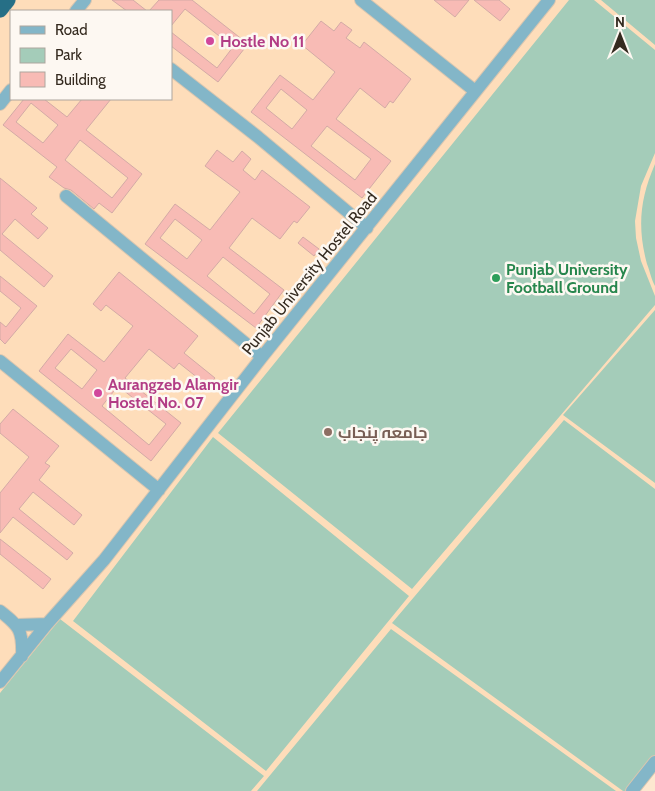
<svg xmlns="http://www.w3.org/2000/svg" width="655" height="791" viewBox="0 0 655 791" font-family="Cabin,Cairo,sans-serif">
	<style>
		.built { fill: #feddba; fill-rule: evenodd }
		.green { fill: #a4ccb9 }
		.building { fill: #f8bbb5; stroke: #d3aaa6; fill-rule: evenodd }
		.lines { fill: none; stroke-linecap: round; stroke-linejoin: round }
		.minor-casing { stroke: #d9c6b0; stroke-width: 14 }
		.highway-casing { stroke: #d9c6b0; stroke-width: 16 }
		.minor { stroke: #83b6c8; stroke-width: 12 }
		.highway { stroke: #266f86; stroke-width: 15 }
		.hotel-dot { fill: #d1479c; stroke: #fdf8f2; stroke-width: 2 }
		.leisure-dot { fill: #2e9e5b; stroke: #fdf8f2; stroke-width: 2 }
		.education-dot { fill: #8d6e63; stroke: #fdf8f2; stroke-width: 2 }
		.labels { text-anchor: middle; stroke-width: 5; stroke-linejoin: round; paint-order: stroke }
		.hotel-label { font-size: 16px; font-weight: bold; fill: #b23c85; stroke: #fdf8f2; text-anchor: start }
		.leisure-label { font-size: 16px; font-weight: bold; fill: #27864d; stroke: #fdf8f2; text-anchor: start }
		.street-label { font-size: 16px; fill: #342a1f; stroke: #fdf8f2 }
		.education-label { font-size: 16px; font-weight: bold; fill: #785e54; stroke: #fdf8f2; text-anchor: start }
	</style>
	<rect width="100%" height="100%" fill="#fde8d0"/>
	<!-- built -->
	<path class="built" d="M0,0H655V764L635,791H0ZM11,11H171V99H11Z"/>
	<!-- green -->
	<path class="green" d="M569,0H594L655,50V153L641,186L635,221L636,238L641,261L655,296V305L412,589L218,433Z
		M601,0H655V45Z
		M655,164V286C651,279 650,271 647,264C637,227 640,199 655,164Z
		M655,310V483L563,415Z
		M564,420L655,489V762L635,791H623L392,623Z
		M213,437L409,596L266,771L73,621Z
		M60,619L264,776L251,791H0V693Z
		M391,629L616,791H257Z"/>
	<!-- building -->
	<path class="building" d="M112,0H133L147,11H127Z
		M159,0H192L248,44L218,82L171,46V32L217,68L233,47L185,9L171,26V11H149Z
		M434,0H469L455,17Z
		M474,0H499L510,9L500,21Z
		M321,21L334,31L341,22L352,30L346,38L360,48L364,42L411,79L393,103L390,101L385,108L360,88L336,119L391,161L362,198L251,112L280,75L313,100L335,72L302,45ZM281,89L307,110L292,129L266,108ZM327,126L371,159L355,180L311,146Z
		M24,99H44L67,117L82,99H111L86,130L142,174L112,213L99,203L94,209L71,190L64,188L49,177L57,167L3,125ZM31,103L58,125L43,143L16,122ZM80,140L128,178L112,198L65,160Z
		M217,150L233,162L242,151L251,159L243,170L255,180L262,170L310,207L297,223L294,221L280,239L252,218L229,248L284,290L256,328L145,244L175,204L210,230L240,192L205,166ZM175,219L202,240L187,259L160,238ZM223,257L270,294L254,314L207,276Z
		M0,178L37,208L31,214L48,228L38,239L15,219L2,234L53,276L44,287L0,250Z
		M303,237L319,249L314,256L298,243Z
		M119,272L198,336L184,353L215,378L208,386L179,363L174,369L149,349L125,378L181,423L151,461L39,371L68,334L104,362L133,326L106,305L101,311L93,304ZM71,349L97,370L82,389L55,368ZM118,386L166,424L149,445L102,406Z
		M0,276L37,306L5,344L0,339V322L6,327L21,308L0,291Z
		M13,409L59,446L45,463L50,466L39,480L82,515L74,525L33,492L19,509L73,553L67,560L13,517L0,533V493L29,457L0,433V424Z
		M0,539L51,579L43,589L0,554Z"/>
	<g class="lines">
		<defs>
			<path id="minor" d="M361,0L475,91
				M76,11L85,0
				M171,69L258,137L367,228
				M0,104L11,90
				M66,196L262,357
				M0,361L159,490
				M0,611C19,626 23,630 22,656
				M17,625L47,624
				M0,682L47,624L104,560L262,357L549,0
				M632,791L655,762"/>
			<path id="highway" d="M0,10L8,0"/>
		</defs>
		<!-- minor casing -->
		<use href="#minor" class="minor-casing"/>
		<!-- highway casing -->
		<use href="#highway" class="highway-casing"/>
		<!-- minor -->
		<use href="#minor" class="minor"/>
		<!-- highway -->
		<use href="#highway" class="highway"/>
	</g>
	<!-- markers -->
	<g class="hotel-dot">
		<circle cx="210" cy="41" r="5"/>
		<circle cx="98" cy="393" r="5"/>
	</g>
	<circle class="leisure-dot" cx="496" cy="278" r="5"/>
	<circle class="education-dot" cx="328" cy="432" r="5"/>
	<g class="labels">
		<!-- hotel labels -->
		<g class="hotel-label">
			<text x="220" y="47">Hostle No 11</text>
			<text x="108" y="390">Aurangzeb Alamgir<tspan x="108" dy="18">Hostel No. 07</tspan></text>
		</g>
		<!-- leisure labels -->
		<g class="leisure-label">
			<text x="506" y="275">Punjab University<tspan x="506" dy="18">Football Ground</tspan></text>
		</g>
		<!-- street labels -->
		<g class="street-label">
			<text transform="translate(309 273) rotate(-51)" y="6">Punjab University Hostel Road</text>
		</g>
		<!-- education labels -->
		<g class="education-label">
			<text x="338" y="438">جامعہ پنجاب</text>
		</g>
	</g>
	<!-- legend -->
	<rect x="10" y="10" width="162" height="90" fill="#fdf8f2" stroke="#ada69e"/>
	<rect x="20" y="26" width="25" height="8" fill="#83b6c8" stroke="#ada69e"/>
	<text x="55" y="35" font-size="15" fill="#342a1f">Road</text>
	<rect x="20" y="48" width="25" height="15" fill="#a4ccb9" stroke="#ada69e"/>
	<text x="55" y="60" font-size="15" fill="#342a1f">Park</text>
	<rect x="20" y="72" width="25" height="15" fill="#f8bbb5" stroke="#ada69e"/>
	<text x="55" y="85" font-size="15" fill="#342a1f">Building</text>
	<!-- north arrow -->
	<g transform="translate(620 35)" stroke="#fdf8f2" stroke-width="4" paint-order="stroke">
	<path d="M0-4L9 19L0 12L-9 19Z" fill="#342a1f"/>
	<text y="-8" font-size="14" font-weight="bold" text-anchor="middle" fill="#342a1f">N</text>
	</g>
</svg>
